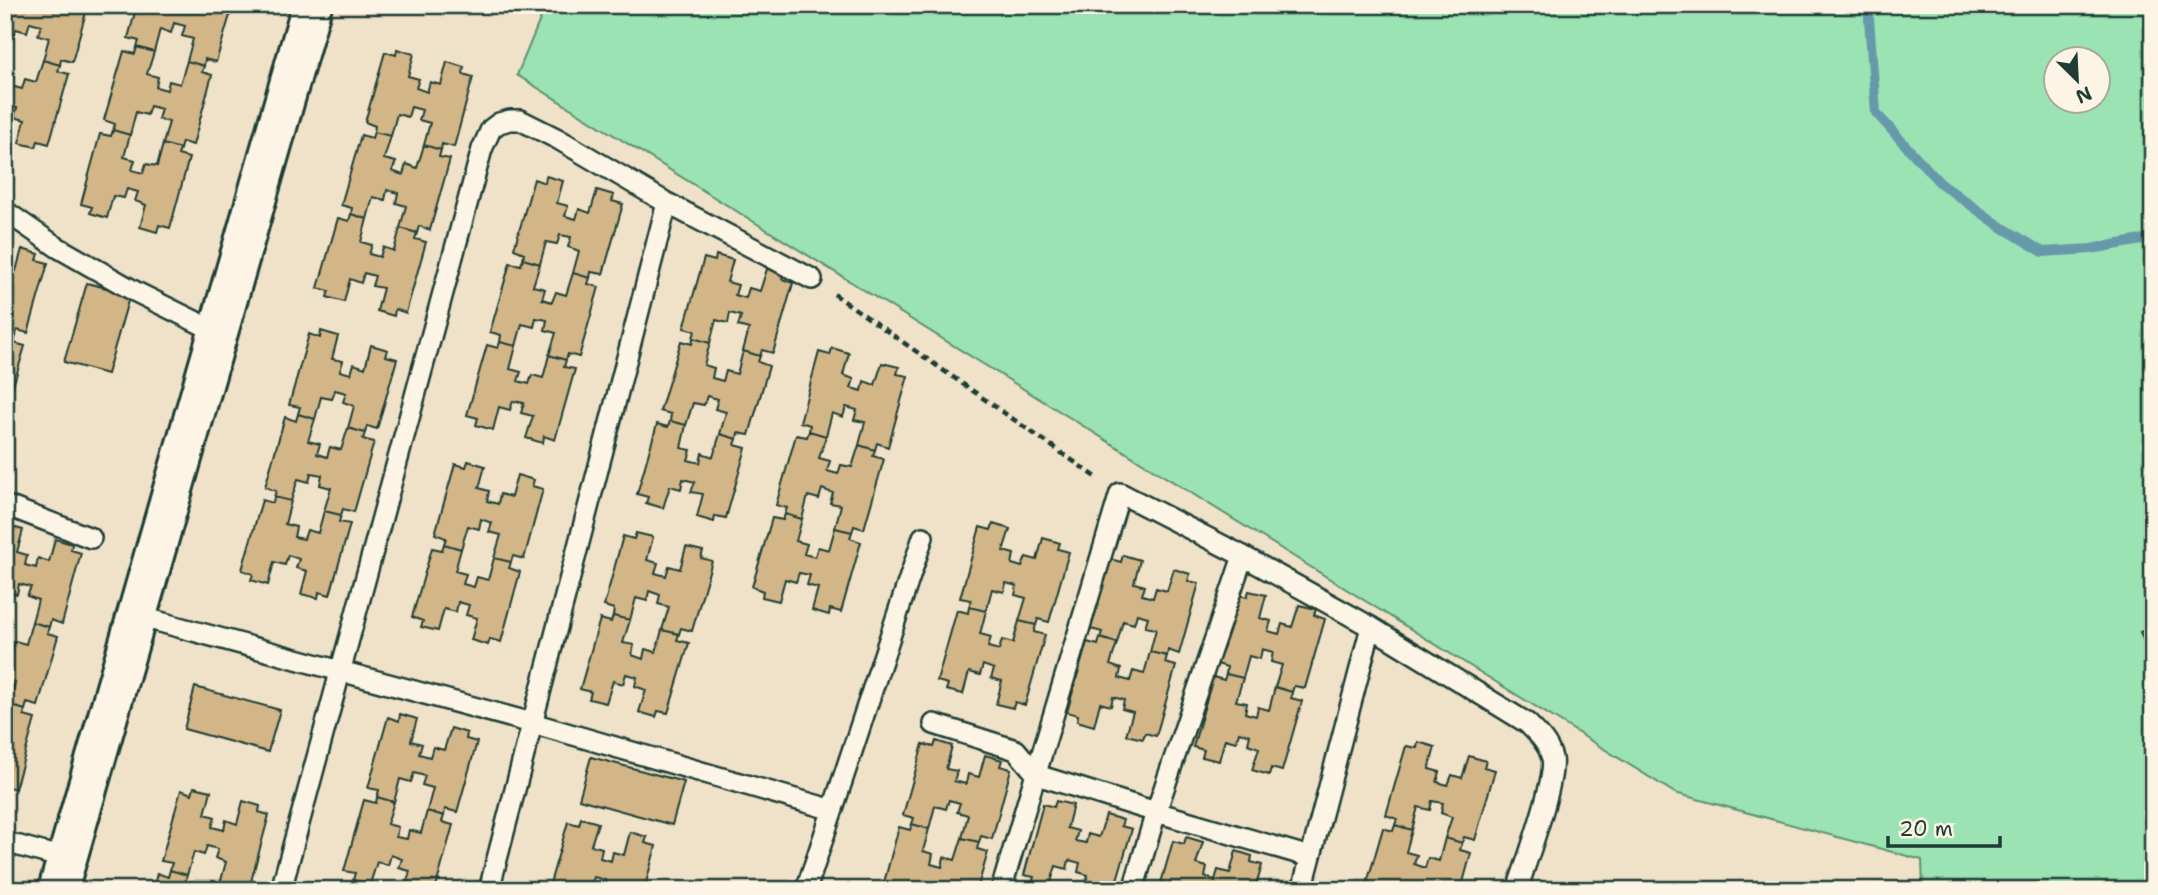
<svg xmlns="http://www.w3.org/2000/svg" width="2158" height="895" viewBox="0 0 2158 895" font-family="'Shantell Sans',sans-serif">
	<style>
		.green { fill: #9be3b2; stroke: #5d9073; stroke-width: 2; fill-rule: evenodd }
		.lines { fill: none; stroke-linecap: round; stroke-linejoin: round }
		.stream { stroke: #69a; stroke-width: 10 }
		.building { fill: #d3b688; stroke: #1f3d34; stroke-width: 2 }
		.lane-casing { stroke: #1f3d34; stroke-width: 24 }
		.street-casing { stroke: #1f3d34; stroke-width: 44 }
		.path { stroke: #1f3d34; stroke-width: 4.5; stroke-dasharray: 7 5; stroke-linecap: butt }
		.lane { stroke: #fcf5e5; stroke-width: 19 }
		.street { stroke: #fcf5e5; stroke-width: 38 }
	</style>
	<rect width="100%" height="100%" fill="#f0e2c9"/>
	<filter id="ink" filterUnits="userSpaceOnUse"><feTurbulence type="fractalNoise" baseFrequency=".0143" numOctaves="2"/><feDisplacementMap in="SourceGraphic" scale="14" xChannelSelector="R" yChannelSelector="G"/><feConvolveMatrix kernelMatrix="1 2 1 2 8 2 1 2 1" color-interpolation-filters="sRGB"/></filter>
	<g filter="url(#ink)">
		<!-- green -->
		<path class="green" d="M546,5H2153V890H1923L1922,860L1675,793L517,75ZM2056,60H2098V102H2056Z"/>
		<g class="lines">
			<!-- stream -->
			<path class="stream" d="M1868,5L1876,113L1940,183L2000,226L2043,252L2091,249L2153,238"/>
		</g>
		<!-- building -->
		<path class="building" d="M5,5H88L72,62L61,59L60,65L43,60L49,38L38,35L41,25L30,22L27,32L16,29L9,51L5,50Z
			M137,5H182L190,7L191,5H233L216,62L205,59L204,66L187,61L193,39L182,36L185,26L174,23L171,33L160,29L154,52L137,47L139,41L128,38Z
			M137,47L154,52L147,74L158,77L156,87L167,90L169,81L180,84L187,61L204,66L202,72L212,75L193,145L182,142L180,149L163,144L169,122L158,119L161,109L150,106L147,115L136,112L130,135L113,130L115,124L104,120L124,51L135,54Z
			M397,49L414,54L408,76L419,79L416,88L427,92L430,82L441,85L447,62L464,67L463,74L473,77L454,147L442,144L441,150L424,145L430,123L419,120L422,110L411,107L408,117L397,114L391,136L374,132L375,126L365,122L385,52L396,55Z
			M43,60L60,65L58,71L69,74L49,144L38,141L36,147L19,143L25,120L14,117L17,108L6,105L5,108V74L14,77L11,86L22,89L25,79L36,82Z
			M113,130L130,135L124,157L135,160L132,170L143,173L146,164L157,166L163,144L180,149L178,155L189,158L170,228L159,225L157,232L140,227L146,205L135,201L138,192L127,189L124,198L113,196L107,218L90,213L92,207L81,204L100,134L111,136Z
			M374,132L391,136L384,159L396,162L392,171L403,175L406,164L417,168L424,145L441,150L439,157L450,159L430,230L419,226L417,233L400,228L406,206L396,203L398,193L387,190L385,200L373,197L367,219L351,214L352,208L341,205L361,135L372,138Z
			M546,176L563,181L557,203L568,206L565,216L576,219L579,209L590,213L597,190L614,195L612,201L623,204L603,274L591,272L590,278L573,273L579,251L568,247L571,237L560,235L557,244L546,242L540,264L523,259L524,253L514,249L534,179L545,183Z
			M351,214L367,219L361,242L372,245L369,254L380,257L383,247L394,251L400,228L417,233L415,239L426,242L406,313L395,309L394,316L377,311L383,288L372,286L375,276L364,273L361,283L350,279L344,302L327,297L329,291L318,288L338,218L349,221Z
			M22,249L39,254L37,260L48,263L28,333L17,330L16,336L5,334V268L16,271Z
			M716,255L733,260L727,282L738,285L735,295L746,298L749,288L760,291L767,269L784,273L782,279L793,283L773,353L762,350L760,356L743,351L749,329L738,326L741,316L730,313L728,323L716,320L710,343L693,338L695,331L684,328L704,258L715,261Z
			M523,259L540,264L533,286L545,289L542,299L552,302L556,292L566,295L573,273L590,278L588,284L599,287L579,357L568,354L566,360L549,355L556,333L545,330L547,320L536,318L534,327L522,324L516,346L500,342L501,335L490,332L510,263L521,265Z
			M87,283L130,294L107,374L64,362Z
			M321,331L338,336L332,359L343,361L340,371L351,374L354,364L365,368L371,345L388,350L386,356L397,359L377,429L367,426L365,433L348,428L354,406L343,402L346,393L335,390L332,399L321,397L315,419L298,414L300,407L289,405L309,334L320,338Z
			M5,334L16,336L14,343L25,346L5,413Z
			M693,338L710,343L704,365L714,368L712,378L723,381L726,371L737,374L743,351L760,356L758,362L769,366L749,435L738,433L737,439L720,434L726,412L715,409L718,399L707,396L704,405L693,403L686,425L670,421L671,414L660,411L681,341L692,344Z
			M500,342L516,346L510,369L521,372L518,381L529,384L532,375L543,378L549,355L566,360L564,367L575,369L555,440L544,436L543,443L526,438L533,416L521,413L524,403L513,401L510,410L499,407L493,430L476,425L478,418L467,415L487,345L498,348Z
			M832,348L849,353L843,375L854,379L851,388L862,391L864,381L875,385L882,363L899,367L897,374L908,376L888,447L877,443L875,450L859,445L865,422L854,420L857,410L846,407L843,417L832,413L826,436L809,431L810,425L800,422L819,352L830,355Z
			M298,414L315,419L308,441L320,444L317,454L327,457L330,447L341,450L348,428L365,433L363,439L374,442L354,512L343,509L341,515L324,511L331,488L320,485L322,475L311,473L309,482L298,479L291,501L274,497L276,491L265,487L285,417L296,421Z
			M670,421L686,425L681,448L691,450L688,460L700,463L702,453L713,457L720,434L737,439L735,445L746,448L726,518L715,516L714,522L697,517L703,494L691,492L695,482L683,479L681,489L670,486L663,508L646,503L648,497L637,494L657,424L668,427Z
			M809,431L826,436L819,458L830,461L827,471L838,474L841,465L852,467L859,445L875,450L873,456L884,459L864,529L854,526L852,532L835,528L841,505L830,503L833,493L822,489L819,499L808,496L802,519L785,514L787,508L776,505L796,435L807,437Z
			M468,461L485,466L479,488L489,491L487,501L498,504L500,494L511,497L517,475L534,480L532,486L543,489L524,559L513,556L511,562L494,558L501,535L489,532L492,523L481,519L479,529L468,526L461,549L444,544L446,538L435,534L455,464L466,467Z
			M274,497L291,501L285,524L296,527L294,537L304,539L307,530L318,533L324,511L341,515L339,522L350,524L330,595L319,592L318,598L301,594L307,571L296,568L299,559L288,555L285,565L274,562L268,585L251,580L253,574L242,570L262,500L273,503Z
			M785,514L802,519L796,541L807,544L804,554L815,557L818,547L829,550L835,528L852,532L850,538L861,542L841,612L830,609L829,615L812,610L818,588L807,585L810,575L799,573L796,582L785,579L779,601L762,597L763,591L752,587L772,518L783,520Z
			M993,524L1010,529L1003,551L1014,554L1012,564L1022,567L1026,557L1037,560L1043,538L1060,543L1058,549L1069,552L1049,622L1038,619L1036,625L1019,621L1026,598L1015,595L1017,586L1006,583L1004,592L992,589L986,611L969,607L971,600L960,598L980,527L991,530Z
			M6,525L23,530L17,552L27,555L25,565L36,568L38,558L49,562L55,539L72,544L71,550L81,553L62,624L51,620L49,627L32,622L38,600L27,596L31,587L19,584L17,594L5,592Z
			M636,533L653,537L647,560L658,563L655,573L666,576L669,566L680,569L686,547L703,551L701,558L712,561L692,631L681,628L679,634L662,630L669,607L658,604L660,595L649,591L647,601L636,598L630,620L613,616L614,609L604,606L623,536L634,539Z
			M444,544L461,549L455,571L466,574L463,584L474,587L477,577L488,580L494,558L511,562L509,568L520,572L501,642L490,639L488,645L471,640L477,618L466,615L469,605L458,602L456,612L444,609L438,631L421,627L423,621L412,617L432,548L442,550Z
			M1123,555L1140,560L1134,583L1145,586L1142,595L1153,598L1156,588L1167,591L1174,569L1190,574L1188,581L1199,583L1179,654L1168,650L1167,656L1150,652L1156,629L1145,627L1148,617L1137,614L1134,624L1123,621L1117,643L1100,638L1102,632L1091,629L1110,559L1121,562Z
			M1249,591L1266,595L1260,618L1271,621L1268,631L1279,634L1282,624L1292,627L1299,605L1316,609L1314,615L1325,619L1305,688L1294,686L1292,692L1275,687L1282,665L1271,662L1273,652L1262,649L1260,659L1249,656L1243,678L1226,674L1227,667L1217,664L1236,594L1247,597Z
			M969,607L986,611L980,634L991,637L988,647L999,650L1002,640L1013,643L1019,621L1036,625L1034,632L1045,635L1025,705L1015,702L1013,708L996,704L1002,681L991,678L994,669L983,665L980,675L969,672L963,694L946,690L948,684L937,681L957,610L968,613Z
			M613,616L630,620L623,643L634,645L632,655L643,659L645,649L656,652L662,630L679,634L677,640L689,643L668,713L658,711L656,717L639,712L646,690L635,686L637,677L626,674L623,684L613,681L606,703L589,699L591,692L580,689L600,619L611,622Z
			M32,622L49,627L47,633L58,636L38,706L27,703L25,710L9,705L15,682L5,680L7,670L5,669V649L12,651L15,641L26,644Z
			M2153,627V662L2140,632Z
			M1100,638L1117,643L1110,665L1121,669L1119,678L1130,681L1133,671L1144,674L1150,652L1167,656L1165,663L1176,666L1156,736L1145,733L1143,739L1126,735L1133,712L1122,709L1124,700L1113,697L1111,706L1100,703L1094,726L1077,721L1078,715L1067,712L1087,642L1098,645Z
			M1226,674L1243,678L1236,701L1247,703L1245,713L1256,716L1258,707L1269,710L1275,687L1292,692L1291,698L1302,701L1282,771L1271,768L1269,775L1252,770L1259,748L1248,744L1250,735L1239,732L1236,742L1225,739L1219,761L1202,757L1204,750L1193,747L1213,677L1224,680Z
			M195,687L280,710L268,752L184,729Z
			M9,705L25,710L24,716L35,719L15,789L5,786V718Z
			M400,714L417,719L411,741L422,744L419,754L430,757L433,747L444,750L451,728L467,733L466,739L477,742L457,812L445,809L444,816L427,811L433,788L422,785L425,776L414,773L411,782L400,779L394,802L377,797L379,790L368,788L388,717L399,721Z
			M936,741L952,746L946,769L957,771L954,781L966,784L968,774L979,777L985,755L1002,760L1000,766L1011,769L992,839L981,836L979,842L962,838L968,815L957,812L960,803L949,800L946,809L935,806L929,829L912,824L914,818L903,815L923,744L934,747Z
			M1418,742L1435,747L1429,769L1440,772L1437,782L1448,785L1452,775L1462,778L1469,756L1486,761L1484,767L1495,770L1475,840L1464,837L1462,843L1445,838L1452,817L1441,813L1443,803L1432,801L1430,810L1418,807L1412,830L1395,825L1397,819L1386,815L1406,746L1417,748Z
			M591,757L684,782L672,825L579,799Z
			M194,787L211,791L205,814L215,817L212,827L224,830L226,820L237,824L243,801L260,806L259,812L269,815L250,885L239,882L237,889L220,884L226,862L215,858L218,849L207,846L204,855L194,852L187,875L170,870L172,863L161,861L181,790L192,794Z
			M377,797L394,802L387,824L398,827L396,837L407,839L409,830L421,833L427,811L444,816L442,822L453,825L435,890H405L410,871L399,868L402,859L391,855L388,865L377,862L370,884L353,880L355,873L344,871L364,800L376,803Z
			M1056,801L1073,805L1067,828L1078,831L1075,841L1086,843L1088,834L1099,837L1106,815L1123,820L1121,826L1132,829L1114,890H1084L1088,875L1078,872L1080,863L1069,860L1067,869L1056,866L1049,888L1032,884L1034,877L1024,875L1043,804L1054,807Z
			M581,818L598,823L591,845L602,848L600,858L611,861L613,852L624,855L630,832L647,837L645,843L656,846L644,890H602L605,880L594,877L591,886L580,883L578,890H548L568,822L579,825Z
			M912,824L929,829L923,851L933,854L931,864L942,867L944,857L955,860L962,838L979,842L977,849L988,852L977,890H935L937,885L925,883L923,890H882L899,827L910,830Z
			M1395,825L1412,830L1406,852L1417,855L1414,864L1425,868L1428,858L1439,861L1445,838L1462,843L1460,850L1471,853L1461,890H1419V886L1409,883L1407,890H1365L1383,828L1393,831Z
			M1186,837L1203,842L1196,864L1207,867L1205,877L1215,880L1218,870L1230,873L1236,851L1252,856L1251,862L1262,865L1255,890H1159L1173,841L1184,844Z
			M170,870L187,875L183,890H153L157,873L168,877Z
			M353,880L370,884L369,890H339L340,883L351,886Z"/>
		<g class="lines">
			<defs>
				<path id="lane" d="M5,211L57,247L136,292L219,333
					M5,505L91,538
					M138,616L532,723L833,810
					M934,724L1016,750L1037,775L1156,812L1310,857
					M5,842L67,859
					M281,890L482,149L491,129L499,123L510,120H520L558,139L667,203L812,279
					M489,890L667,203
					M806,890L923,537
					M1001,890L1120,493L1243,556L1371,627L1527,723C1538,734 1548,743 1552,758C1557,779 1525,865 1517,890
					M1133,890L1156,812L1243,556
					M1302,890L1371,627"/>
				<path id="street" d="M58,890L312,5"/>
			</defs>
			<!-- lane casing -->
			<use href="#lane" class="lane-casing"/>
			<!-- street casing -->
			<use href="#street" class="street-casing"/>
			<!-- path -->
			<path class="path" d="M834,294L1096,477"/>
			<!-- lane -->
			<use href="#lane" class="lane"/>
			<!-- street -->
			<use href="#street" class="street"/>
		</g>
	</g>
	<!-- margin -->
	<rect width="2158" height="895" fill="none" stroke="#fcf5e5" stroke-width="28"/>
	<rect x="14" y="14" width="2130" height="867" fill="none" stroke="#1f3d34" stroke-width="2.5" filter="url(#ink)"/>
	<!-- north arrow -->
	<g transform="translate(2077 80) rotate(156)"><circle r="33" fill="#fcf5e5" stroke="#a4ab9e" stroke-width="2"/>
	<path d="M0-5L12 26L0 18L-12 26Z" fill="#1f3d34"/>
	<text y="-10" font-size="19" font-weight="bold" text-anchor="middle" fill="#1f3d34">N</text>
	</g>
	<!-- scale -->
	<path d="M1888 836v10h112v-10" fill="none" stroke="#1f3d34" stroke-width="3.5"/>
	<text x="1899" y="836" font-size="21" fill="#1f3d34" stroke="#fcf5e5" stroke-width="5" paint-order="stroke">20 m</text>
</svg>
